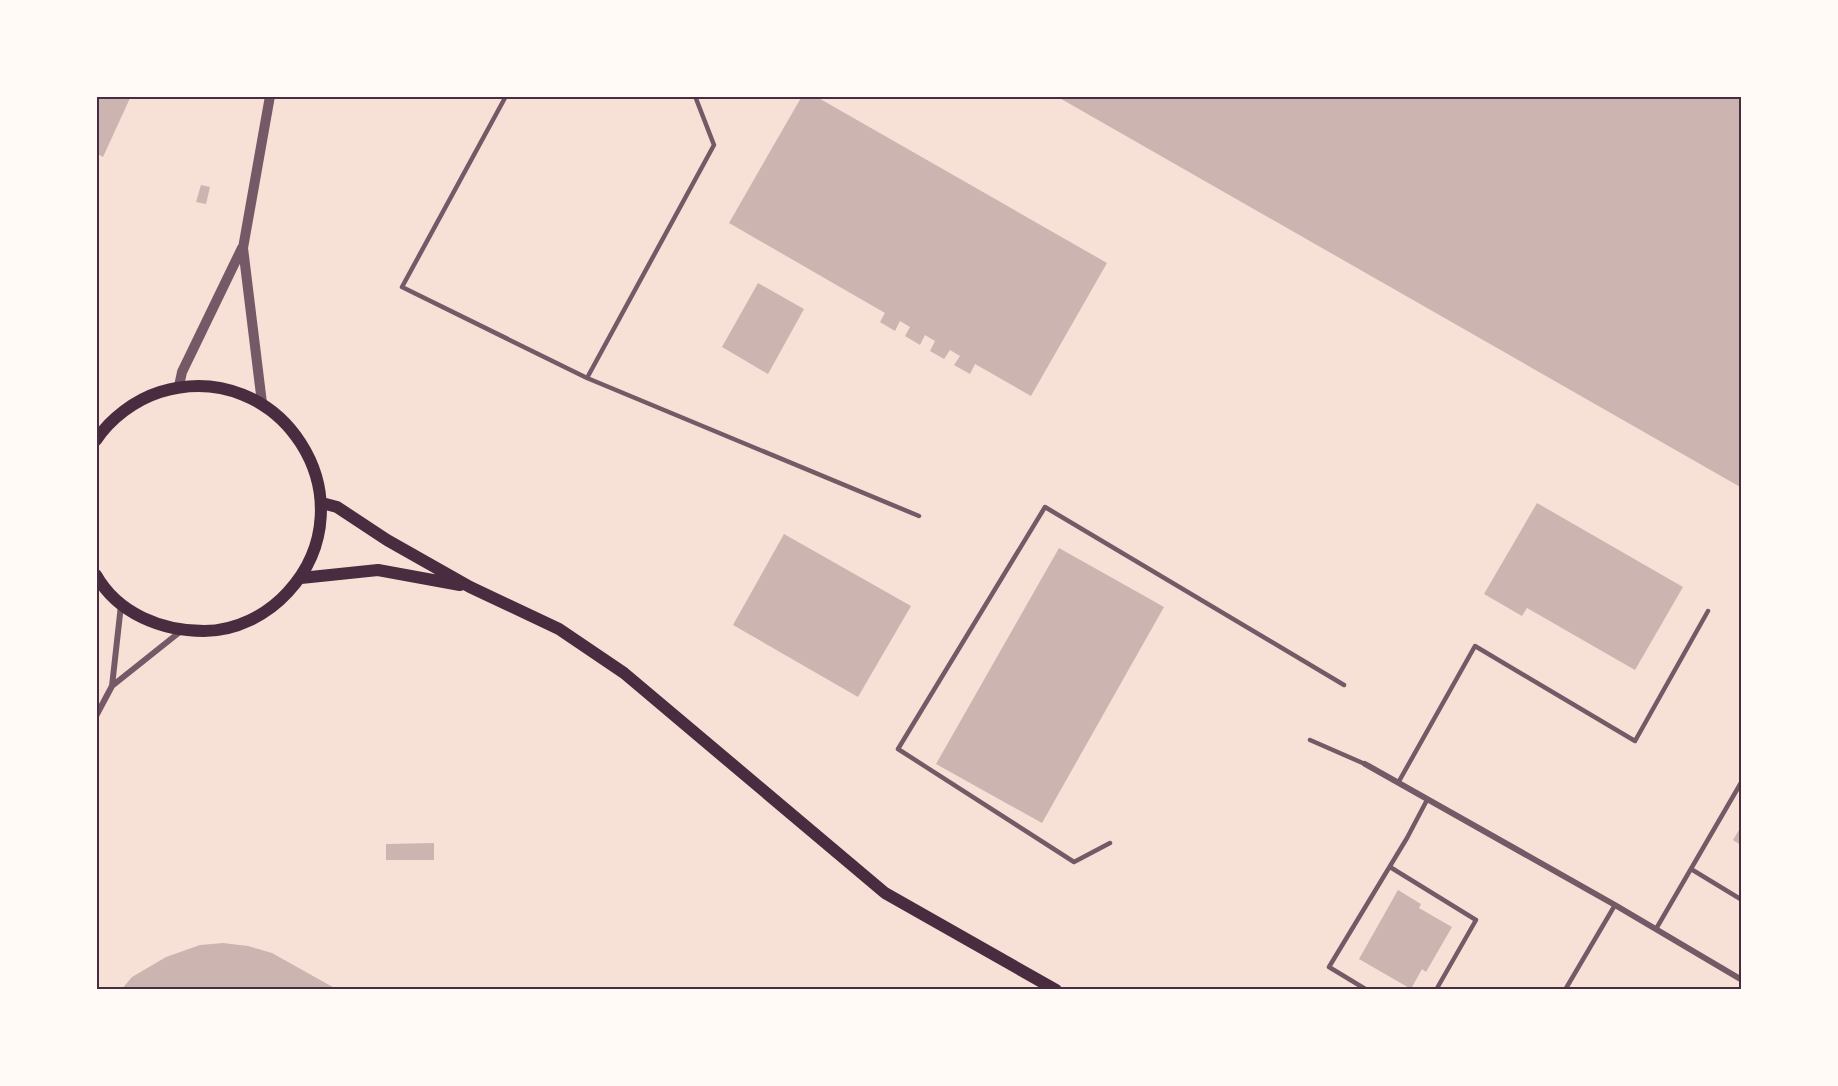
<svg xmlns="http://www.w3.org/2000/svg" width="1838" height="1086" viewBox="0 0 1838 1086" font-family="'Archivo Narrow',sans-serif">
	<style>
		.building { fill: #ccb4b1 }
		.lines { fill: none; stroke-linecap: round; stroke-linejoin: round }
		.service { stroke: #755966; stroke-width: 4.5 }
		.minor { stroke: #755966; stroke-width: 6 }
		.tertiary { stroke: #755966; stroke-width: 10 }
		.secondary { stroke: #4a2c40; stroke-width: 12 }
		.neatline { fill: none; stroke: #4a2c40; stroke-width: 2 }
	</style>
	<rect width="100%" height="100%" fill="#f7e1d7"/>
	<!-- building -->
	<path class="building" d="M96,96H131L103,157L96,153Z
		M802,96H815L1107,263L1031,396L975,364L970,374L954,365L960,356L950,350L944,359L930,351L935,341L925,335L920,345L905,336L910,327L900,321L895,331L880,322L885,313L729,223Z
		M1056,96H1742V488Z
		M201,185L210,187L206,204L196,202Z
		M758,283L804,309L768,374L722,347Z
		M1537,503L1683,587L1635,670L1527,608L1522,616L1484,594Z
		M784,534L911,606L858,697L733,625Z
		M1059,548L1164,607L1042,823L936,764Z
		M1742,825V846L1733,840Z
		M434,843V860H386V844Z
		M1398,890L1421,904L1419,908L1452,927L1426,972L1422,969L1411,989L1359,959Z
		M223,943L248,946L272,953L338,990H121L132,977L166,957L200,945Z"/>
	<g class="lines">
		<!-- service -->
		<path class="service" d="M506,96L402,287L587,378L919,516
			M587,378L714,145L695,96
			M1310,740L1365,764
			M1398,783L1475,646L1635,741L1708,611
			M1110,843L1074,862L898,749L1045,507L1344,685
			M1390,867L1476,920L1436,990
			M1691,869L1742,900
			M1656,929L1742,781
			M1367,990L1329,967L1407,838L1427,800
			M1565,990L1615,905"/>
		<!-- minor -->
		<path class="minor" d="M112,686L181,631
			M96,716L112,686L121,605
			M1365,764L1615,905L1742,980"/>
		<!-- tertiary -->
		<path class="tertiary" d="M179,386L182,372L242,248
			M262,403L243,248L270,96"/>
		<!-- secondary -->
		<path class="secondary" d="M96,440C111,418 135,400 160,392C280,355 373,499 288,592C267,615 236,631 204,631C162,631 118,614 96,575
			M322,503L337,507L387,540L470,587L559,629L624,673L885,893L1056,990
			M301,578L378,570L460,585"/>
	</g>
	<!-- border -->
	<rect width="1838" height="1086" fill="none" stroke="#fffaf5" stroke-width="195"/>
	<rect x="98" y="98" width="1642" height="890" class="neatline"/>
</svg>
